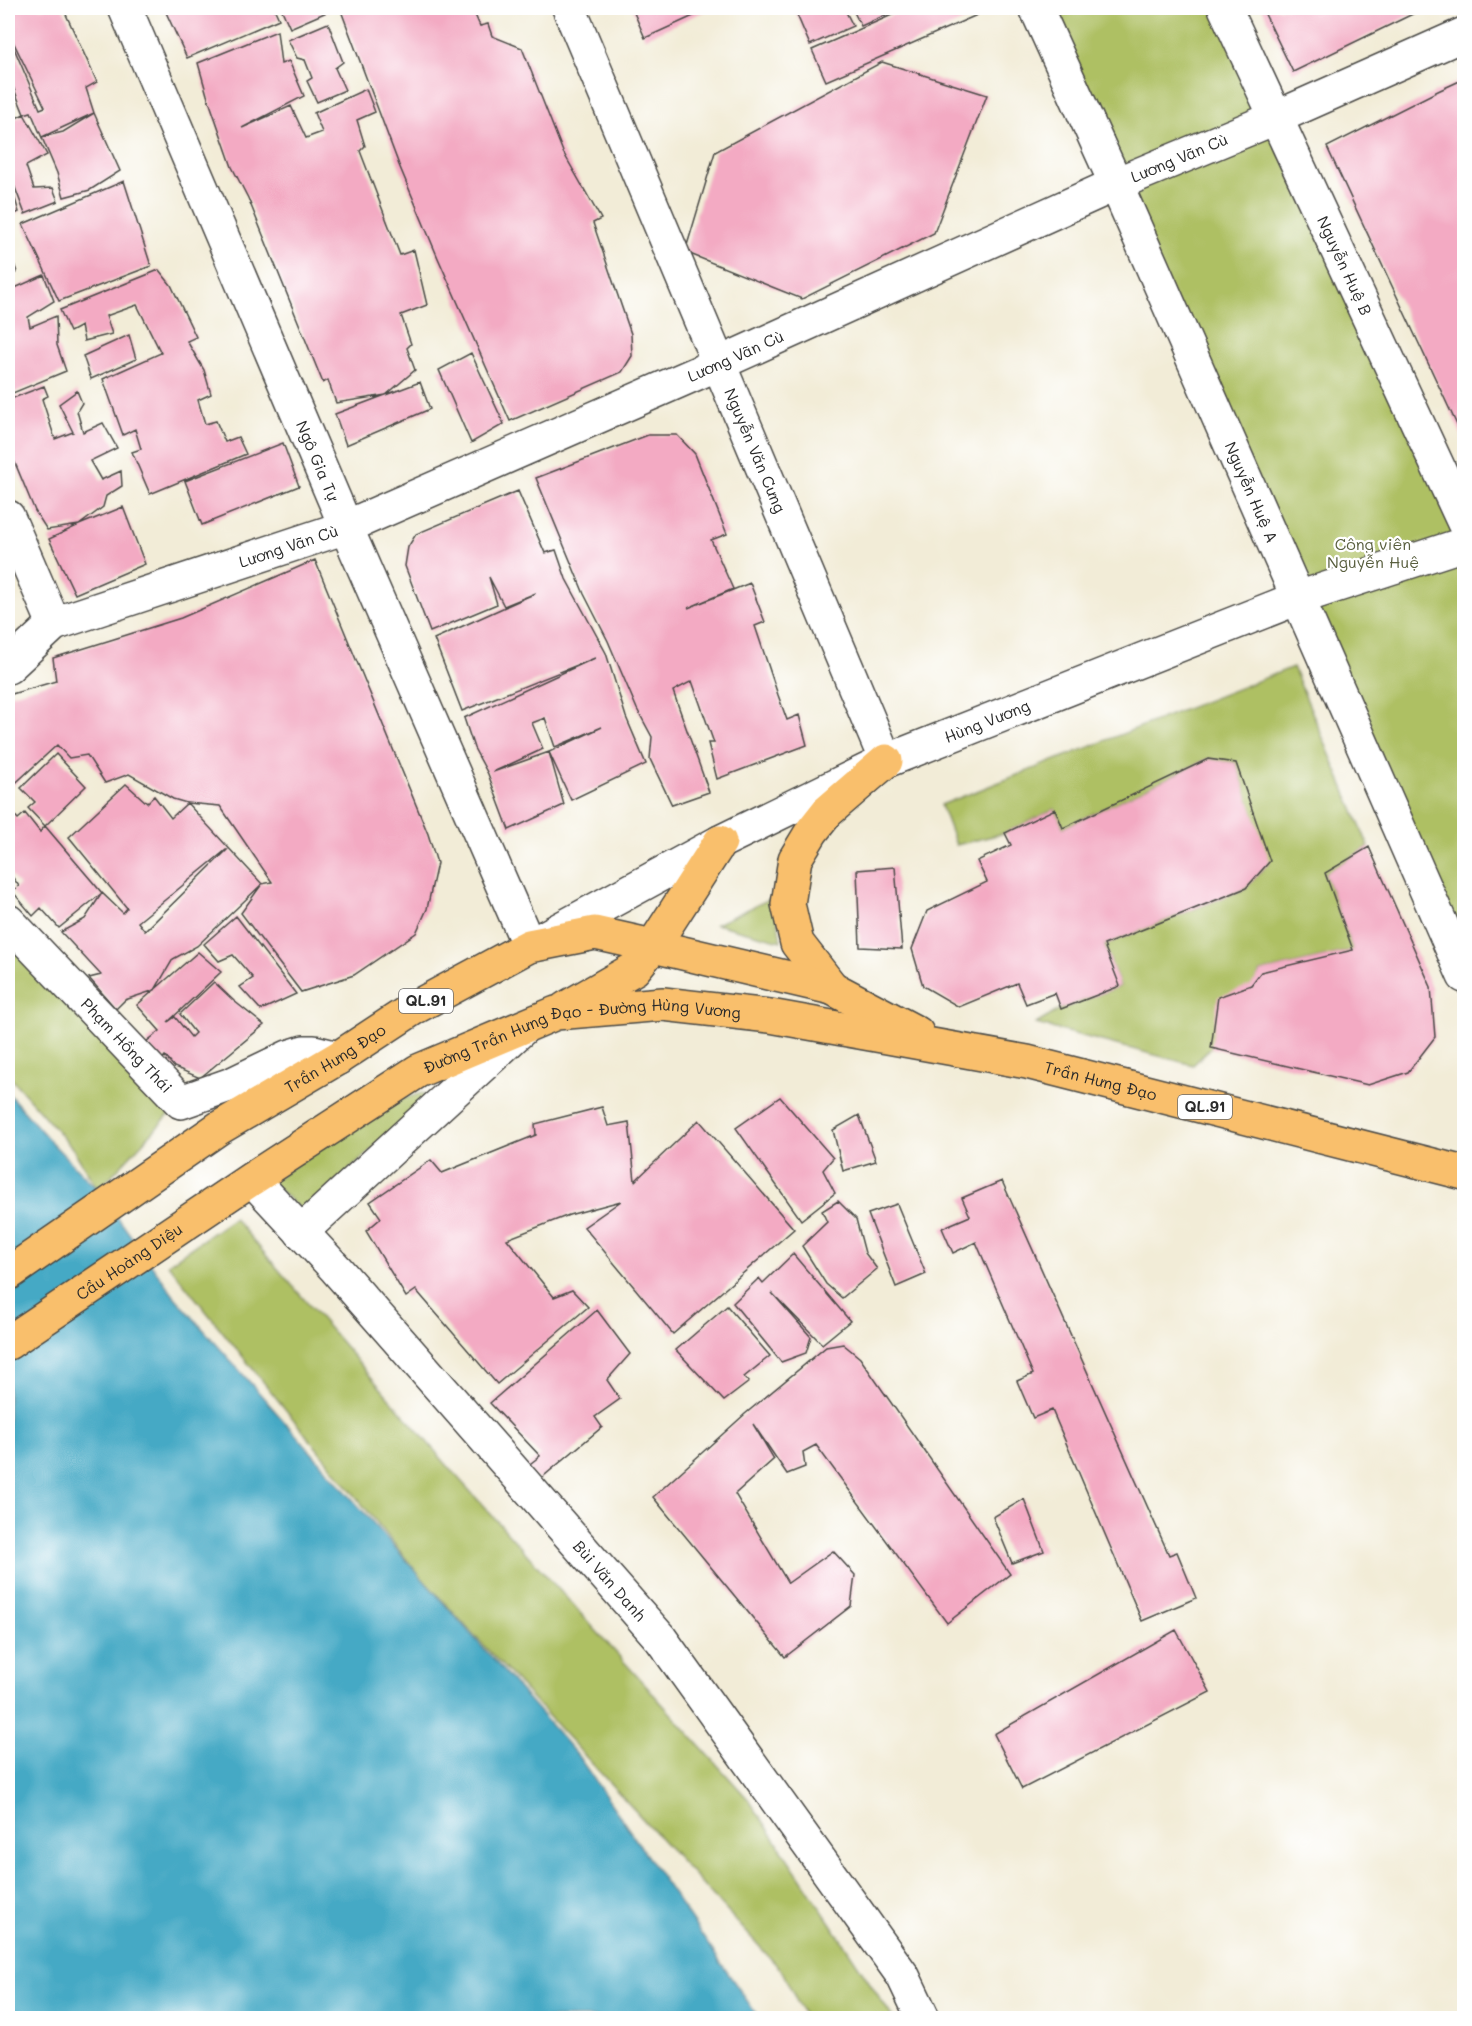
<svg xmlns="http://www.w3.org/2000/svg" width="1472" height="2026" viewBox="0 0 1472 2026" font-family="Mali,sans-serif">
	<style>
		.green { fill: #aec064; stroke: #6c7648; stroke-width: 1.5 }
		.water { fill: #45a9c5; stroke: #386a78; stroke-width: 1.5 }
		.building { fill: #f3aac3; fill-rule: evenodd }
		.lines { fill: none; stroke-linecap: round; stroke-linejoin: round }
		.minor-casing { stroke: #494845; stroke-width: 36 }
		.highway-casing { stroke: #494845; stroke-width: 36 }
		.minor { stroke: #fff; stroke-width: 33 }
		.highway { stroke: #f9bf6c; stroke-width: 33 }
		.labels { text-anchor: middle; stroke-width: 4.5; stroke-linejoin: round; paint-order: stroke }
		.shield { fill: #fff; stroke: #6b6b6b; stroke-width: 1.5 }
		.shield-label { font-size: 15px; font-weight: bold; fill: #2b2b2b }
		.street-label { font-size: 16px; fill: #2b2b2b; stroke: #fff }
		.park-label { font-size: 16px; fill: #595f3f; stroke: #fff }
	</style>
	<rect width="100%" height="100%" fill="#fff"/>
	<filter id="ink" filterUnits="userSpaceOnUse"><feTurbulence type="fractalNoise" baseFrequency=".0167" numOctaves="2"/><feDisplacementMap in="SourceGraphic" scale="12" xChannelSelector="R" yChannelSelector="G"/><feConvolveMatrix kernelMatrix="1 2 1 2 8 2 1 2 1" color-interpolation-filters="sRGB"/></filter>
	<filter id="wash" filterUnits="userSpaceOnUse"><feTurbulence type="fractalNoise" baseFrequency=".008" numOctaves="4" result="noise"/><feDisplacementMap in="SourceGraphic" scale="24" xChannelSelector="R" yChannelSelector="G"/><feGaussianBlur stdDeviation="1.35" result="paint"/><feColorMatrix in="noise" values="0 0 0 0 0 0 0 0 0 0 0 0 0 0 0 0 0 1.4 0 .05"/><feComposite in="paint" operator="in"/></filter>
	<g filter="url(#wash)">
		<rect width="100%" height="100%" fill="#f2ecd7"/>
		<!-- green -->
		<path class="green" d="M1034,8H1220L1464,541V977Z
			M1293,667L1369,847L1325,873L1353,950L1261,972L1211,1048L1193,1065L1036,1024L1061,1009L1120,986L1104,945L1246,888L1269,862L1236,763L1208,759L1063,828L1055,809L1005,833L956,845L941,805Z
			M774,897L781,941L716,924Z
			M8,921L181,1102L98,1190L73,1149L8,1075Z
			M422,1093L430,1097L303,1212L271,1182L380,1106Z
			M234,1218L460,1480L749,1800L893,2018H805L782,1971L420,1576L168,1264Z"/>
		<!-- water -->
		<path class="water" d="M8,1093L51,1142L98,1190L174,1296L578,1756L759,2018H8Z"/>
		<g id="blocks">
			<!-- building -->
			<path class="building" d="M8,8H63L97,82L86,88L94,113L42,137L63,132L94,113L120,171L90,190L64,197L57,173L31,112L24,114L8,74V34L40,109L45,107L8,31Z
				M164,8H274L279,19L187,58Z
				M281,8H336L290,28Z
				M340,8H472L480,26L488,24L492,36L522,48L563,152L601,219L593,223L631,334L632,356L622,372L510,421L438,258L399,165Z
				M632,8H711L645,38Z
				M794,8H844L853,26L810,45Z
				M852,8H901L861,26Z
				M908,8H993L826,81L812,50Z
				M1262,8H1425L1293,72Z
				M328,23L343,62L335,68L345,90L317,102L307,81L312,78L305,60L297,58L288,40Z
				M277,31L281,64L289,61L304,96L242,128L291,106L306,138L322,132L314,113L366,89L375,112L357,120L365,146L360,151L400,255L414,250L427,305L401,315L411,344L407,348L415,370L386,395L336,403L328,380L323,383L248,198L232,167L207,95L198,63Z
				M882,62L987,95L934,233L802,299L685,252L715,152Z
				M1464,79V440L1327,147L1438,91Z
				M24,114L47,155L26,166L34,189L53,188L58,201L25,214L8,169V122Z
				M8,179L12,189L19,212L8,217Z
				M124,181L151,266L59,301L23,224Z
				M8,248L17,272L8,278Z
				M159,270L171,285L196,337L187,341L204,370L211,394L198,400L205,424L216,421L225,442L238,437L246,454L150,494L132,452L141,449L135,429L123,435L103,379L161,353L137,305L106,316L112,334L84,341L81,326L70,332L60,310Z
				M44,275L54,301L28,317L30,327L56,316L57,345L66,371L8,395V291Z
				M129,335L136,359L91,379L83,356Z
				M471,353L504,424L471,443L439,370Z
				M420,382L430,409L346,445L335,414Z
				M44,386L48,396L42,399L55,439L73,432L59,404L77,391L82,403L77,411L83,432L103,423L117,448L90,461L101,480L121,471L122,486L106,496L103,507L79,525L123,507L145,564L75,594L49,539L79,525L47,530L35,511L8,446V400Z
				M648,435H677L695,454L727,534L711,540L733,589L688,608L750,583L765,622L755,626L778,695L787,720L799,715L807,745L717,779L708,743H714L692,681L673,691L709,792L672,805L650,759L652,737L637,709L608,641L584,594L536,478Z
				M283,443L299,486L202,525L185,481Z
				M518,491L545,553L556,550L566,579L606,653L626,717L646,764L571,800L549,752L602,727L555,747L545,718L532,723L543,749L493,772L549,752L564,805L509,830L488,774L474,748L464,718L595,658L462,711L434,639L536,593L504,606L489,577L497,604L430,632L405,566L408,547L416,534Z
				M315,560L428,834L437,863L427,909L416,933L354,975L301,992L241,913L262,884L197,946L173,959L155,990L125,1000L116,1009L89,978L101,975L61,932L85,919L102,893L123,913L127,908L69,837L126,784L147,803L154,796L171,818L187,803L173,799L129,774L105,783L87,755L69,758L57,745L8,790V698L12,694L56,681L53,658L181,618ZM187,803L220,806L272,882L262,884ZM226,850H227L145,931L138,922Z
				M8,595L12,606L9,638H8Z
				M56,754L86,786L45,826L28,808L35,802L21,788Z
				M1208,759L1236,763L1270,861L1246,888L1104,945L1120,986L1061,1009L1055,993L1026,1004L1017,983L959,1007L923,986L912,949L927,911L987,882L977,861L1011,845L1005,833L1055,809L1063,828Z
				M8,808L18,819L25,813L40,832L45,826L102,893L59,928L41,908L33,916L12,891L19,886L8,871Z
				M1369,847L1431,987L1435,1037L1408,1072L1368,1085L1211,1048L1218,997L1251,985L1261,972L1353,950L1325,873Z
				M895,867L902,949L860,947L857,870Z
				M236,916L296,994L261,1010L240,987L253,978L233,955L219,961L204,944Z
				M198,952L221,972L168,1022L175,1017L191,1037L195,1033L180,1014L214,982L234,1001L264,1025L200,1078L174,1067L165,1056L160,1062L146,1042L160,1031L137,1005Z
				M780,1097L833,1158L823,1170L835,1193L801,1220L736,1128Z
				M602,1107L608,1126L629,1122L635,1181L699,1120L794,1229L673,1334L584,1227L621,1201L569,1215L507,1239L554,1297L572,1290L588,1307L497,1384L416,1290L406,1297L366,1231L381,1218L370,1202L431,1160L442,1173L536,1135L535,1124Z
				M859,1115L876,1161L843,1171L833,1130Z
				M1002,1181L1169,1555L1177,1552L1196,1598L1142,1621L1052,1410L1033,1418L1017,1381L1033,1374L976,1242L953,1253L942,1228L970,1216L962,1198Z
				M838,1201L856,1219L865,1253L877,1269L842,1298L826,1284L802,1246L827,1222L822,1211Z
				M897,1204L926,1274L896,1287L868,1214Z
				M793,1254L850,1321L822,1344L772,1293L811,1337L806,1353L781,1362L733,1303L759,1278L763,1283Z
				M727,1306L770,1356L744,1377L749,1382L724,1401L676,1350Z
				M597,1310L630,1354L607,1380L620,1399L595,1417L602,1427L539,1480L526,1467L540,1456L490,1403Z
				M843,1344L860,1358L1010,1574L947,1623L816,1445L803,1452L805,1467L787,1474L753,1424L774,1459L735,1494L788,1583L833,1551L855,1575L851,1606L785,1657L653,1497L745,1414L826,1347Z
				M1024,1499L1044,1551L1012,1563L993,1517Z
				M1176,1630L1210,1692L1022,1789L994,1734Z"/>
		</g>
	</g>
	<g filter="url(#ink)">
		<use href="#blocks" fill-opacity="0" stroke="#494845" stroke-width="1.5"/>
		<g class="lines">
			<defs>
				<g id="minor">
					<path id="s1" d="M125,8L346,527L529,946L720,842L886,761L1298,598L1464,544"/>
					<path id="s2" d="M569,8L886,761"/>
					<path id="s3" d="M1036,8L1116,184L1464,976"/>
					<path id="s4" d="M1225,8L1464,523"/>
					<path d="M8,517L54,624"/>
					<path id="s5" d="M8,667L54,624L346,527L718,364L1116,184L1275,118L1464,34"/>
					<path id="s6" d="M8,921L181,1102L232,1084L288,1057L304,1052H314L338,1058"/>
					<path id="s7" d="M252,1179L336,1269L661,1639L903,1976L923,2018"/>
					<path d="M301,1232L523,1028"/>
				</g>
				<g id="highway">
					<path d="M832,988L797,943L788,904L795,859L812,831L827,812L886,761"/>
					<path d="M566,1008L634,969L653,946L720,842"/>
					<path id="s8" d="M8,1274L219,1128L338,1058L414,1008L529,946L595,933L653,946L832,988L917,1033"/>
					<path id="s9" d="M8,1343L250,1180L418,1071L556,1013L663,1004L770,1016L1027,1062L1464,1173"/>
				</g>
			</defs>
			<!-- minor casing -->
			<use href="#minor" class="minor-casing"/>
			<!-- highway casing -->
			<use href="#highway" class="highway-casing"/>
			<!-- minor -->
			<use href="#minor" class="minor"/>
			<!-- highway -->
			<use href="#highway" class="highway"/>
		</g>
	</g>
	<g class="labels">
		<!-- shield labels -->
		<g class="shield">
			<rect x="399" y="989" width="54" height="24" rx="4.5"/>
			<rect x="1178" y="1095" width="54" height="24" rx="4.5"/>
		</g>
		<g class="shield-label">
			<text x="426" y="1006">QL.91</text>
			<text x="1205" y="1112">QL.91</text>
		</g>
		<!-- street labels -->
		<g class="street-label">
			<text dy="6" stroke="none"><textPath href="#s5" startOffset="1282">Lương Vãn Cù</textPath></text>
			<text dy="6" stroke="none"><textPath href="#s4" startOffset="284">Nguyễn Huệ B</textPath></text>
			<text dy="6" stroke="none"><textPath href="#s5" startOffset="796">Lương Vãn Cù</textPath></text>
			<text dy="6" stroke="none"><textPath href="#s2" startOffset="480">Nguyễn Văn Cưng</textPath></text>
			<text dy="6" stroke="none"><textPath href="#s1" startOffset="492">Ngô Gia Tự</textPath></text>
			<text dy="6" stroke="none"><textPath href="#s3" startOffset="530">Nguyễn Huệ A</textPath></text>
			<text dy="6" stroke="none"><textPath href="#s5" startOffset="310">Lương Vãn Cù</textPath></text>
			<text dy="6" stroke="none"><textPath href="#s1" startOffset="1532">Hùng Vương</textPath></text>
			<text dy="6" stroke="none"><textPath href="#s9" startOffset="663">Đường Trần Hưng Đạo - Đường Hùng Vương</textPath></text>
			<text dy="6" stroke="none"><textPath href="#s6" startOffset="172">Phạm Hồng Thái</textPath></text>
			<text dy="6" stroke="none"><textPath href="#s8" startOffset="392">Trần Hưng Đạo</textPath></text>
			<text dy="6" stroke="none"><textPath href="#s9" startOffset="1194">Trần Hưng Đạo</textPath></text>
			<text dy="6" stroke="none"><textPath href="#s9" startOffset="146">Cầu Hoàng Diệu</textPath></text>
			<text dy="6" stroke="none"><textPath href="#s7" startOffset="538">Bùi Văn Danh</textPath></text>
		</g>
		<!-- park labels -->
		<g class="park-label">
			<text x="1373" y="550">Công viên<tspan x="1373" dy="18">Nguyễn Huệ</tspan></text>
		</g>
	</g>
	<!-- margin -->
	<rect width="1472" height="2026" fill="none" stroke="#fff" stroke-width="30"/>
</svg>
